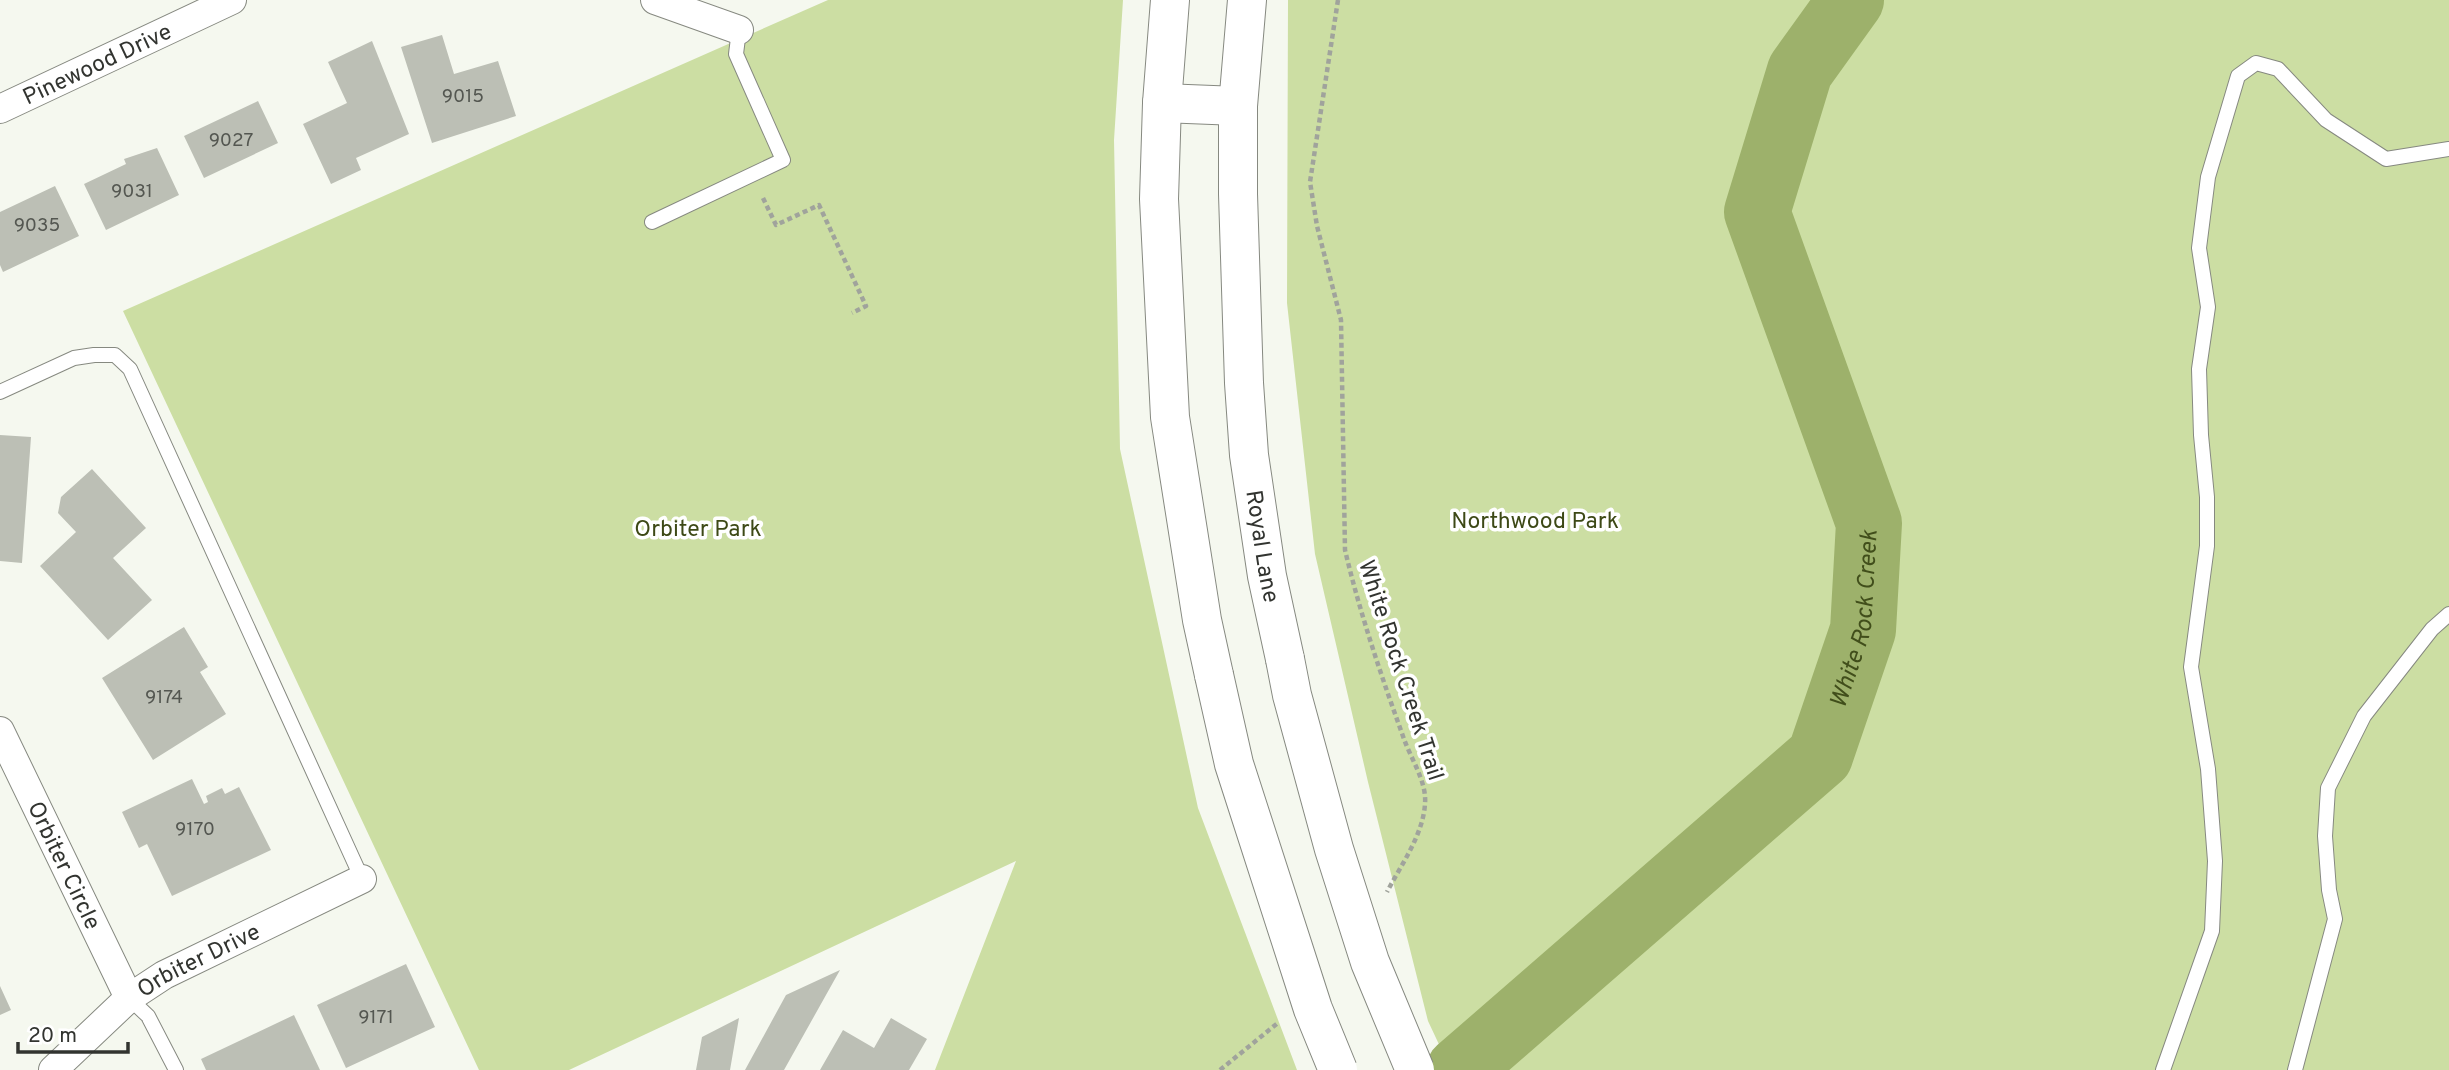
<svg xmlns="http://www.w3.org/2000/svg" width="2449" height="1070" viewBox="0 0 2449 1070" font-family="Overpass,sans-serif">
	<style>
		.green { fill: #ccdea3 }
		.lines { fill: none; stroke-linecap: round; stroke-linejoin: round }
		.river { stroke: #9db16b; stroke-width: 66 }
		.building { fill: #bcbfb5 }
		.lane-casing { stroke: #868980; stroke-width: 16 }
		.street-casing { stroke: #868980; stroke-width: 30 }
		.secondary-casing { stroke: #868980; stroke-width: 40 }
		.path { stroke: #a0a39c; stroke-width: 4.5; stroke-dasharray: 5 3.5; stroke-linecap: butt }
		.lane { stroke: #fff; stroke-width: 14 }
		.street { stroke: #fff; stroke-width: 28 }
		.secondary { stroke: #fff; stroke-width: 38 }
		.secondary-bridge-casing { stroke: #868980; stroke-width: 40; stroke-linecap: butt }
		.secondary-bridge { stroke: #fff; stroke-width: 38 }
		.labels { text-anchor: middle; stroke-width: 7; stroke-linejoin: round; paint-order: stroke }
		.number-label { font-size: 19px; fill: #545751 }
		.street-label { font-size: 23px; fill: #323430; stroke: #fff }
		.park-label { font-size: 23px; fill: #3d4916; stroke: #fff }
		.water-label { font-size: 24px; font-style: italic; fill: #414e1b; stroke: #fff }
	</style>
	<rect width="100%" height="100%" fill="#f5f8ef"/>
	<!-- green -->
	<path class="green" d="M828,0H1123L1114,140L1120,449L1198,808L1297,1070H935L1016,861L569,1070H479L123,311Z
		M1288,0H2449V1070H1451L1428,1021L1368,782L1315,554L1287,303Z"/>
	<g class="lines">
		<!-- river -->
		<path class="river" id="s1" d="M1459,1070L1820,756L1863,630L1869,523L1757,212L1800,71L1851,0"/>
	</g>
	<!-- building -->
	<path class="building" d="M442,35L454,74L498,61L516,116L432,143L401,47Z
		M372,41L409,134L356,158L361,170L331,184L303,124L347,103L328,62Z
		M258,101L278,143L204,178L184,136Z
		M157,148L179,195L106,230L84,184L126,164L124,159Z
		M55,186L79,236L3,272L0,265V212Z
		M0,435L31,437L22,563L0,561Z
		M92,469L146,528L113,558L152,600L108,640L40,566L76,532L58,513L61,497Z
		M184,627L208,667L200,672L226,714L153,760L102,678Z
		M192,779L204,804L208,802L206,796L222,788L225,794L239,787L271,850L172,896L147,844L139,848L122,812Z
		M406,964L435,1027L346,1068L317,1005Z
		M840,970L784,1070H745L786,995Z
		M0,986L11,1010L0,1015Z
		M294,1015L320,1070H206L201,1059Z
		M739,1018L730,1070H696L702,1037Z
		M891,1018L927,1039L909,1070H820L843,1030L874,1048Z"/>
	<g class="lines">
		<defs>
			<path id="lane" d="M652,222L783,160L736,54L739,30
				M0,392L74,358L94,355H115L130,369L362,879
				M129,998L148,1016L176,1070
				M2163,1070L2212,931L2215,861L2208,769L2191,667L2207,546V497L2201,435L2199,369L2208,307L2199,248L2208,177L2238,76L2256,63L2278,69L2326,120L2386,159L2449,149
				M2295,1070L2335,919L2329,890L2325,836L2328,788L2364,716L2432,629L2449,614"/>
			<g id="street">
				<path d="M655,0L739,30"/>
				<path id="s2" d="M0,109L232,0"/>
				<path id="s3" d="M0,731L129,998"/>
				<path id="s4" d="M53,1070L129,998L164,975L362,879"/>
			</g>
			<g id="secondary">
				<path d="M1170,0L1162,103L1159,199L1170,417L1202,620L1214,675"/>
				<path id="s5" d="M1247,0L1238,106V194L1244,383L1249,455L1267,576L1285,659"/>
				<path d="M1162,103L1238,106"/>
			</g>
		</defs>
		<!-- lane casing -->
		<use href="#lane" class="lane-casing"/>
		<!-- street casing -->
		<use href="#street" class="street-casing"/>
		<!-- secondary casing -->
		<use href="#secondary" class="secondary-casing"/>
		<!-- path -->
		<path class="path" d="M1338,0L1310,182L1317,226L1341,320L1345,550C1360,614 1382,678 1404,739C1411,759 1427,782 1425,804C1423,835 1401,865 1387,892
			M763,198L776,225L819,205L866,306L852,313
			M1220,1070L1279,1022"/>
		<!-- lane -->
		<use href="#lane" class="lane"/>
		<!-- street -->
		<use href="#street" class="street"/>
		<!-- secondary -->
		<use href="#secondary" class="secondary"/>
		<defs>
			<path id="secondary-bridge" d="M1285,659L1292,695L1334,849L1370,962L1415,1070
				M1214,675L1234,764L1313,1009L1338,1070"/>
		</defs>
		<!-- secondary-bridge casing -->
		<use href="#secondary-bridge" class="secondary-bridge-casing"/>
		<!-- secondary-bridge -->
		<use href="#secondary-bridge" class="secondary-bridge"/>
	</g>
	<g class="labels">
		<!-- number labels -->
		<g class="number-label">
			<text x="463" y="102">9015</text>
			<text x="231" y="146">9027</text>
			<text x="132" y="197">9031</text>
			<text x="37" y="231">9035</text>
			<text x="164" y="703">9174</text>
			<text x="195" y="835">9170</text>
			<text x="376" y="1023">9171</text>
		</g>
		<!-- street labels -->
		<g class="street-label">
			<text dy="8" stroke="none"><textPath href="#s2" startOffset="107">Pinewood Drive</textPath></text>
			<text dy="8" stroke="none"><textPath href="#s5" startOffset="548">Royal Lane</textPath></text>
			<text transform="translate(1402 670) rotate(72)" y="8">White Rock Creek Trail</text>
			<text dy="8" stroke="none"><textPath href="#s3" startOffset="149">Orbiter Circle</textPath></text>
			<text dy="8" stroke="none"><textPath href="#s4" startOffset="184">Orbiter Drive</textPath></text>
		</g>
		<!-- park labels -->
		<g class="park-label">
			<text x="1535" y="528">Northwood Park</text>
			<text x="698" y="536">Orbiter Park</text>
		</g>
		<!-- water labels -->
		<g class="water-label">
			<text dy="8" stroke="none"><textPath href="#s1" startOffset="621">White Rock Creek</textPath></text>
		</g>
	</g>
	<!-- scale -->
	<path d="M18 1042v10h110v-10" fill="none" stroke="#323430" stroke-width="3.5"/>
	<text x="28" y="1042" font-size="21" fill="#323430" stroke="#ffffff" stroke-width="5" paint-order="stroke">20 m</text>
</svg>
